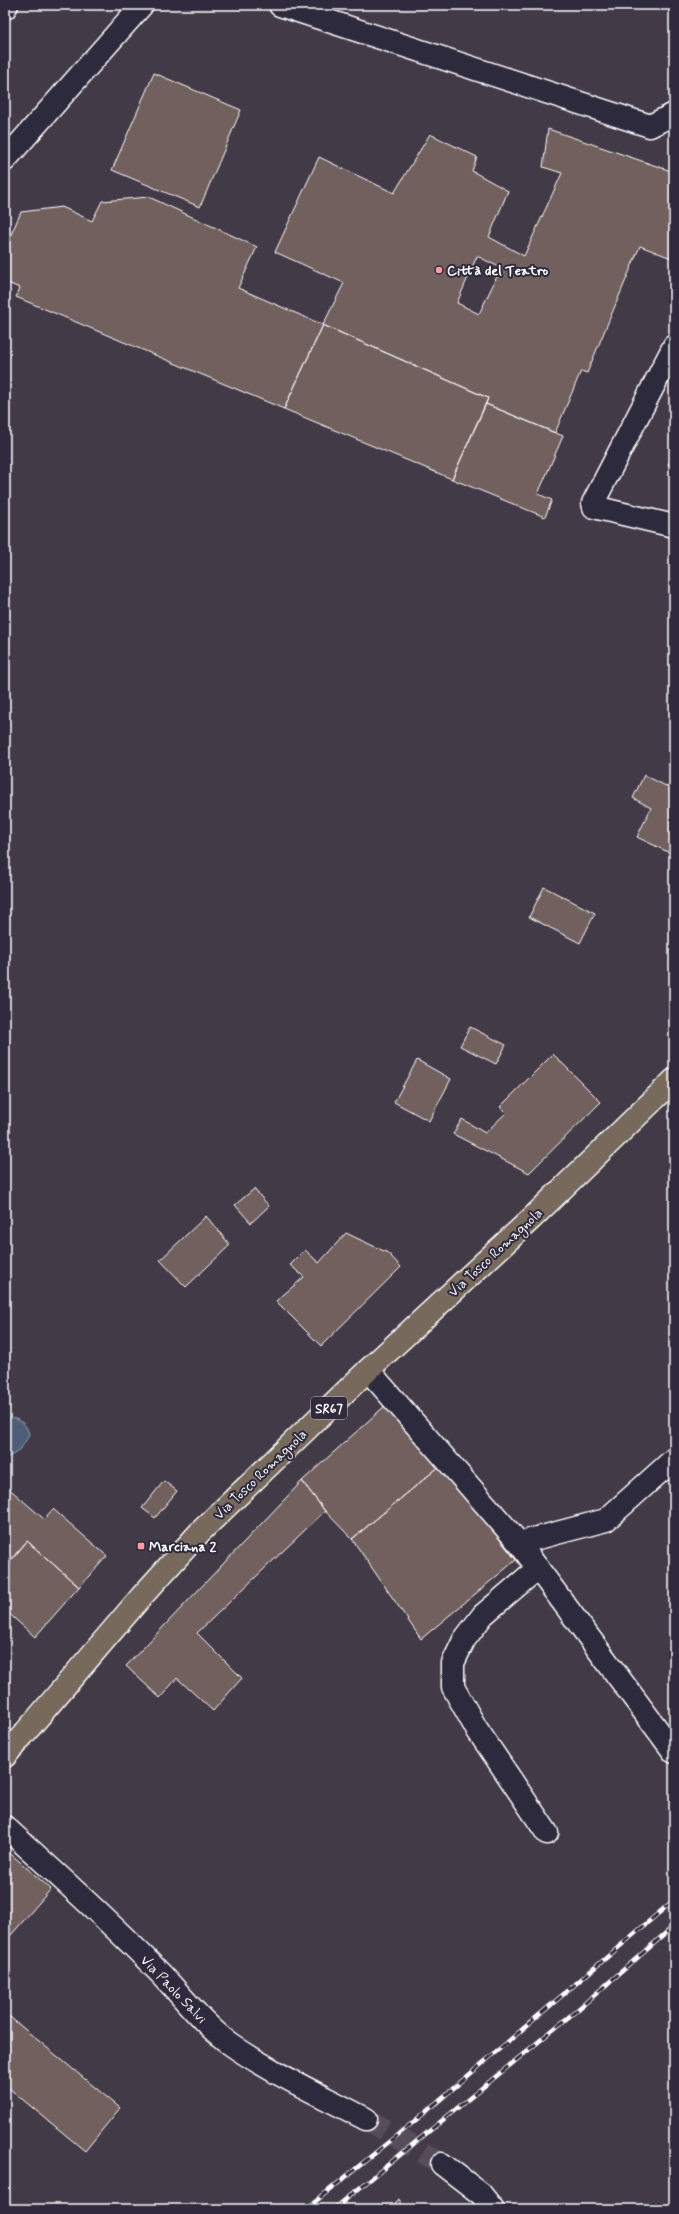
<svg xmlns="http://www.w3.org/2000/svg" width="679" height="2214" viewBox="0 0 679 2214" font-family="Mynerve,sans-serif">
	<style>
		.water { fill: #4e5f78; stroke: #959fae }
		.building { fill: #72615f; stroke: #fff; fill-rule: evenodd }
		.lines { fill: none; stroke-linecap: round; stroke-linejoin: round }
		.minor-tunnel { stroke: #564e59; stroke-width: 22; stroke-dasharray: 22 11; stroke-linecap: butt }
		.minor-casing { stroke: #fff; stroke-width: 25 }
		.major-casing { stroke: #fff; stroke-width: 25 }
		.minor { stroke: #2f2a3d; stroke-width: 22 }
		.major { stroke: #77695c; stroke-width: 22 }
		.rail-casing { stroke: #fff; stroke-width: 4.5 }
		.rail { stroke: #2f2a3d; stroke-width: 3; stroke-dasharray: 9; stroke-linecap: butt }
		.poi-dot { fill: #ff9aa2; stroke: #2f2a3d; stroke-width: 1.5 }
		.labels { text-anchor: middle; stroke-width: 4; stroke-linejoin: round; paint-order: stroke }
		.shield { fill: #2f2a3d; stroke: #c1bfc5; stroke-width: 1 }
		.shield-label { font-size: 13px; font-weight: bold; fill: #fff }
		.poi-label { font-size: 14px; font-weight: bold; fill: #fff; stroke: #2f2a3d; text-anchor: start }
		.street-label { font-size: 14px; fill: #fff; stroke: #2f2a3d }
	</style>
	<rect width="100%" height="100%" fill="#433a47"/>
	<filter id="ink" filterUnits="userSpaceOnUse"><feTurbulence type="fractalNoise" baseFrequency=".025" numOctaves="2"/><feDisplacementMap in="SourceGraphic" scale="8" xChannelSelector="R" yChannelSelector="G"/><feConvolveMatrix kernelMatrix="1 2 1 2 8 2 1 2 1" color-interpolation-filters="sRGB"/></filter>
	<g filter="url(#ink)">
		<!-- water -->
		<path class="water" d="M7,1418C19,1418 26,1423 29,1434C24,1446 17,1455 5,1458V1420Z"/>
		<!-- building -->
		<path class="building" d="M154,73L241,110L200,207L112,170Z
			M548,129L674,172V259L640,246L587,373L581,371L555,433L486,404L488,398L323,325L344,283L275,252L319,157L394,193L430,134L477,157L472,171L508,191L489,237L524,256L562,173L543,167ZM477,256L501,268L479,314L457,303Z
			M149,197L257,247L238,288L323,325L284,409L16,297L20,288L5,282V248L21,212L62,207L92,221L102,201Z
			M323,325L488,398L452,479L284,409Z
			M486,404L563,436L538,494L552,500L545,517L452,479Z
			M674,452V467L668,465Z
			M644,775L674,790V855L637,837L651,808L633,798Z
			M544,887L595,913L580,943L529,917Z
			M470,1027L506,1045L496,1064L460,1046Z
			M553,1054L601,1102L529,1173L453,1134L462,1119L485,1133L506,1113L500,1107Z
			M417,1060L451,1079L429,1121L394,1102Z
			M254,1189L269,1206L251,1223L235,1205Z
			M206,1216L230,1245L186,1287L160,1260Z
			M346,1233L388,1253L401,1267L321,1346L276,1301L304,1277L290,1265L305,1250L319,1263Z
			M387,1404L441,1465L352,1539L325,1511L302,1481Z
			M441,1465L516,1560L421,1639L352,1539Z
			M164,1481L177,1491L155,1518L142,1508Z
			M302,1481L325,1511L197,1633L242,1678L213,1711L177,1678L160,1698L126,1666Z
			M5,1485L44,1519L53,1509L107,1556L79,1587L27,1541L5,1566Z
			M27,1541L79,1587L35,1637L5,1610V1568Z
			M5,1849L51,1889L5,1942Z
			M5,2013L120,2108L85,2151L5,2085Z
			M399,2199L404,2209H389Z"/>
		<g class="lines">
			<!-- minor-tunnel -->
			<path class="minor-tunnel" d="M366,2119L442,2164"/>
			<defs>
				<path id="minor" d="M280,5L650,126L674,114
					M5,8L7,5
					M5,160L142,5
					M674,346L593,503L594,507L674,526
					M368,1370L519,1543L674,1752
					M519,1543L606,1520L674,1459
					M538,1568L483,1615L464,1640L453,1663V1687L476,1728L547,1833
					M5,1827C58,1875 111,1923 161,1974C183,1997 203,2024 229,2043C271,2073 321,2095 366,2119
					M442,2164L481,2194L493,2209"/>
				<path id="major" d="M5,1756L141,1597L200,1532L368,1370L531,1219L674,1080"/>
			</defs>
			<!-- minor casing -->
			<use href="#minor" class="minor-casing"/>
			<!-- major casing -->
			<use href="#major" class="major-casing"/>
			<!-- minor -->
			<use href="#minor" class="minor"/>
			<!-- major -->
			<use href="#major" class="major"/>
			<defs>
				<path id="rail" d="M306,2209L422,2115L674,1900
					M334,2209L576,2011L674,1926"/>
			</defs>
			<!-- rail casing -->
			<use href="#rail" class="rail-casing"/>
			<!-- rail -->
			<use href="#rail" class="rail"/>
		</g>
	</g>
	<!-- markers -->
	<g class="poi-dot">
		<circle cx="439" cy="270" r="4"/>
		<rect x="137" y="1542" width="8" height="8" rx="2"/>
	</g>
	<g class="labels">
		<!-- shield labels -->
		<rect class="shield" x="311" y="1397" width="36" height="22" rx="3"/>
		<g class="shield-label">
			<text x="329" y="1413">SR67</text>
		</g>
		<!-- poi labels -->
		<g class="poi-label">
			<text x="447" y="275">Città del Teatro</text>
			<text x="149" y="1551">Marciana 2</text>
		</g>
		<!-- street labels -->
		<g class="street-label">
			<text transform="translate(495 1252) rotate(-43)" y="5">Via Tosco Romagnola</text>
			<text transform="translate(260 1474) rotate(-44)" y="5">Via Tosco Romagnola</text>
			<text transform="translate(174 1989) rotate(46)" y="5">Via Paolo Salvi</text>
		</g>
	</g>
	<!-- margin -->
	<rect width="679" height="2214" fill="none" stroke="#2f2a3d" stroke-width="20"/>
	<rect x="10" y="10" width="659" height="2194" fill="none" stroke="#fff" stroke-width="1.5" filter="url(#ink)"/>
</svg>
